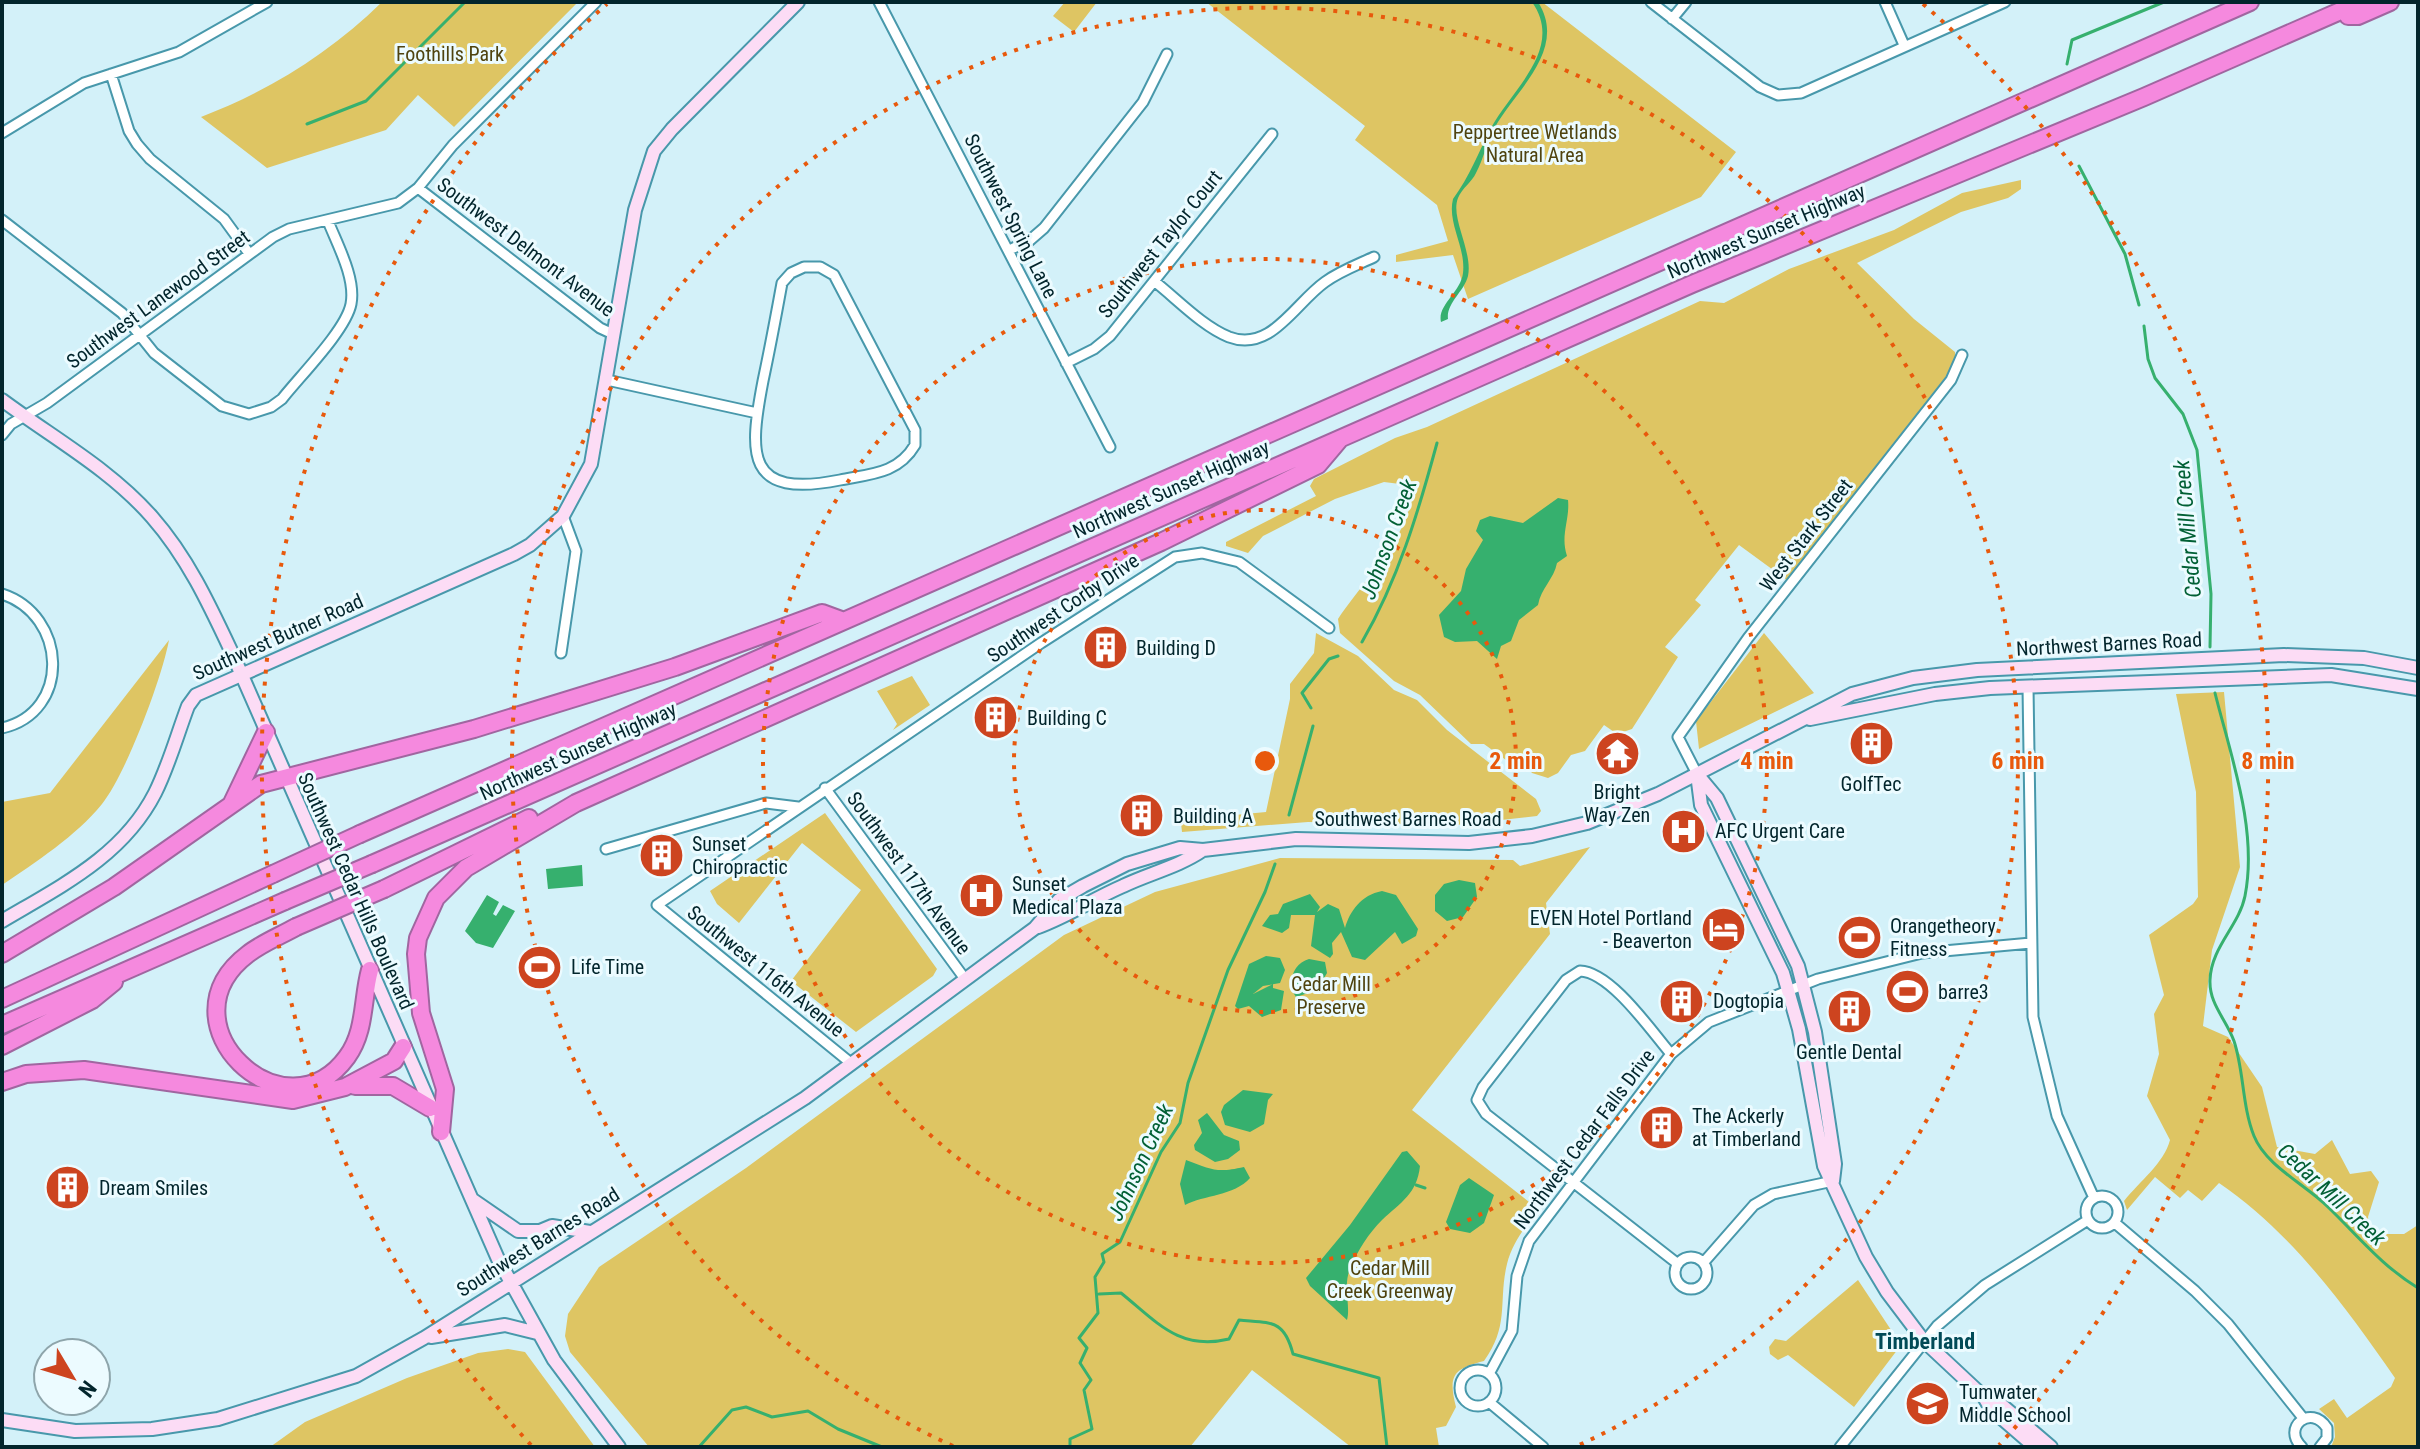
<svg xmlns="http://www.w3.org/2000/svg" width="2420" height="1449" viewBox="0 0 2420 1449" font-family="'Roboto Condensed',sans-serif">
	<style>
		.green { fill: #dec563 }
		.water { fill: #36b06e }
		.lines { fill: none; stroke-linecap: round; stroke-linejoin: round }
		.stream { stroke: #36b06e; stroke-width: 3 }
		.street-casing { stroke: #4898ab; stroke-width: 13 }
		.secondary-casing { stroke: #4898ab; stroke-width: 16 }
		.highway-casing { stroke: #a066a0; stroke-width: 20 }
		.street { stroke: #fff; stroke-width: 9 }
		.secondary { stroke: #fcdcf5; stroke-width: 12 }
		.highway { stroke: #f589de; stroke-width: 16 }
		.highway-bridge-casing { stroke: #a066a0; stroke-width: 20; stroke-linecap: butt }
		.highway-bridge { stroke: #f589de; stroke-width: 16 }
		.ring { fill: none; stroke: #e8590c; stroke-width: 4; stroke-dasharray: 4 8 }
		.labels { text-anchor: middle; stroke-width: 6; stroke-linejoin: round; paint-order: stroke }
		.park-label { font-size: 20px; fill: #4f430f; stroke: #ecfbff }
		.street-label { font-size: 20px; fill: #02252c; stroke: #ecfbff }
		.poi-label { font-size: 20px; fill: #02252c; stroke: #ecfbff; text-anchor: start }
		.water-label { font-size: 22px; font-style: italic; fill: #026035; stroke: #ecfbff }
		.neighbourhood-label { font-size: 22px; font-weight: bold; fill: #014a57; stroke: #ecfbff }
		.centre { fill: #e8590c; stroke: #ecfbff; stroke-width: 4 }
		.ring-label { font-size: 24px; text-anchor: middle; font-weight: bold; fill: #e8590c; stroke: #ecfbff; stroke-width: 6; stroke-linejoin: round; paint-order: stroke }
	</style>
	<rect width="100%" height="100%" fill="#d3f1f9"/>
	<!-- green -->
	<path class="green" d="M382,2H578L454,127L418,95L386,130L267,168L201,117C269,91 330,53 382,2Z
		M1065,2H1097L1074,32L1053,16Z
		M1206,2H1542L1736,152L1701,197L1468,299L1453,255L1396,262V255L1448,241L1437,205L1355,140L1365,126Z
		M2021,180V189L2008,198L1961,212L1857,263L1914,319L1955,352V365L1788,581L1739,545L1695,600L1701,605L1665,647L1678,657L1632,729L1617,734L1604,725L1585,751L1571,755L1558,773L1548,778L1532,773L1522,760L1510,763L1484,744H1471L1420,695L1394,681L1340,633L1338,619C1357,589 1418,526 1410,490L1400,484L1384,482L1335,499L1263,536L1248,553L1226,546V542L1316,496L1310,486L1314,479L1395,438L1427,427L1700,301L1724,303L1789,269L1894,230L1962,193Z
		M1316,633L1358,656L1394,690L1417,700L1447,730L1536,799L1541,811L1537,816L1456,825L1308,822L1182,832L1181,823L1193,819L1266,812L1290,699V684L1314,653Z
		M1764,633L1814,693L1699,749L1696,721Z
		M169,640C162,678 126,774 102,804C76,836 36,862 2,885V802L50,793Z
		M912,676L930,705L893,730L897,724L877,691Z
		M2224,692L2240,867L2212,950L2203,1026L2228,1037L2262,1087L2277,1147L2315,1154L2332,1140L2350,1174L2371,1171L2379,1182L2368,1217L2370,1234H2404L2418,1225V1447H2331L2335,1437L2334,1423L2319,1409L2334,1399L2347,1418L2391,1387L2395,1378C2346,1307 2291,1232 2219,1183L2202,1201L2188,1190L2180,1198L2155,1177L2127,1210L2124,1201C2140,1181 2164,1163 2170,1140L2147,1096L2159,1054L2154,1014L2164,995L2149,935L2193,904L2198,897L2196,792L2176,694Z
		M825,813L937,969L933,976L856,1032L791,981L861,890L802,843L739,923L717,904L710,891Z
		M1590,847L1546,903L1550,934L1412,1110L1538,1209C1526,1226 1512,1243 1507,1264C1498,1301 1510,1325 1484,1361C1453,1369 1448,1375 1456,1407L1446,1426L1436,1428L1439,1447H1351L1252,1370L1190,1447H649L570,1352L565,1336L568,1314L599,1267L746,1168L1064,935L1155,892L1280,858L1513,860L1520,866Z
		M1858,1280L1901,1345L1854,1407L1788,1355L1778,1360L1770,1354L1769,1347L1775,1339L1786,1341Z
		M508,1349L525,1352L595,1447H270L305,1422L407,1378L478,1353Z"/>
	<!-- water -->
	<path class="water" d="M1532,2H1538C1568,49 1516,90 1495,127C1487,141 1484,158 1476,173C1472,182 1462,188 1458,198C1450,218 1473,251 1468,276C1464,292 1446,303 1448,319L1441,322C1437,305 1461,292 1463,273C1466,247 1447,223 1453,199C1470,176 1478,153 1491,128C1511,90 1565,49 1532,2Z
		M1558,498L1568,500C1570,520 1560,535 1567,556L1557,563C1554,579 1541,588 1538,605L1519,620L1511,641L1501,646L1497,659L1477,641L1455,642L1444,637L1439,615L1461,591L1466,569L1483,540L1476,531L1480,520L1490,516L1523,523Z
		M582,865L583,886L548,889L546,869Z
		M1459,880L1475,883L1477,897L1463,917L1447,921L1435,911V895L1444,884Z
		M1382,891L1396,895L1418,929L1416,936L1402,944L1395,932L1365,960L1352,957L1341,932L1332,943L1333,954L1330,958L1311,946L1315,915H1291L1289,928L1282,933L1262,926L1270,915L1278,914L1283,904L1310,894L1320,907L1317,912L1328,904L1339,909L1345,928C1350,911 1361,895 1382,891Z
		M487,895L499,902L493,914L496,916L503,905L515,911L493,948L476,943L465,931Z
		M1266,956L1280,958L1285,970L1280,983L1263,986L1253,994L1273,984V988L1284,991L1281,1010L1262,1017L1249,1006L1238,1009L1235,1006L1249,964Z
		M1309,959L1325,962L1327,973L1317,990L1296,997C1286,984 1293,963 1309,959Z
		M1243,1090L1273,1094L1268,1100L1264,1124L1250,1132L1225,1125L1221,1112L1224,1105Z
		M1207,1113L1224,1135L1239,1141L1240,1150L1228,1159L1215,1162L1195,1150L1194,1145L1202,1133L1198,1120Z
		M1407,1151L1420,1166C1417,1194 1401,1202 1382,1220C1369,1233 1358,1250 1351,1267C1342,1284 1351,1306 1347,1320L1310,1286L1306,1278L1350,1225L1402,1152Z
		M1186,1160C1212,1170 1217,1173 1244,1167L1250,1178C1234,1196 1204,1195 1185,1205L1180,1184Z
		M1469,1178L1494,1195L1484,1223L1470,1233L1450,1229L1446,1222L1460,1185Z"/>
	<g class="lines">
		<!-- stream -->
		<path class="stream" d="M2067,64L2072,40L2164,2
			M307,124L366,101L465,2
			M2079,166L2125,254L2139,305
			M2144,326L2148,359L2155,378L2183,414L2197,450L2211,594L2210,647
			M1362,642C1398,580 1418,513 1437,443
			M2215,693C2231,757 2258,830 2245,896C2239,926 2211,947 2210,980C2209,1004 2226,1019 2234,1041C2244,1071 2242,1106 2254,1136C2266,1166 2306,1185 2328,1207C2358,1236 2382,1266 2418,1288
			M1311,708L1302,693L1329,659L1338,656
			M1289,815L1313,726
			M1416,1185L1425,1188
			M1099,1294L1121,1293C1157,1322 1179,1351 1229,1339L1239,1320C1271,1323 1284,1319 1293,1354L1379,1378L1387,1447
			M699,1447L732,1410L746,1407L772,1417L808,1411L838,1429L882,1447
			M1070,1447V1439L1092,1429L1084,1390L1091,1380L1080,1363L1087,1348L1079,1338L1098,1313L1095,1277L1104,1262L1102,1254L1120,1242L1161,1152L1180,1123L1188,1083L1228,970L1265,892L1275,864"/>
		<defs>
			<path id="street" d="M879,2L1110,447
				M1651,2L1760,87L1778,95L1801,93L2005,2
				M1885,2L1904,45
				M1672,19L1686,2
				M111,74L129,131L137,144L150,159L224,219L248,252
				M2,133L84,83L179,52L267,2
				M418,188L600,328L613,334
				M2,220L122,313L154,353L222,406L249,414L271,407L282,399C300,376 346,330 351,304C356,278 337,244 328,221
				M1009,250L1029,241L1044,228L1143,102L1167,54
				M804,267H820L834,275L915,430V445C898,474 870,474 840,480C745,499 749,454 763,381C770,348 776,316 782,283L791,273Z
				M1154,281C1177,299 1202,326 1229,337C1271,353 1295,303 1325,282C1340,271 1357,265 1374,257
				M1066,363L1094,349L1110,336L1272,134
				M607,380L757,413
				M2,435L11,424L47,403L273,237L289,229L398,203L418,188L453,145L596,2
				M2,594C67,615 72,712 2,728
				M561,653L576,551L563,516
				M2028,687L2033,1017L2057,1116L2094,1198
				M1697,774L1678,737L1748,638L1951,380L1962,355
				M825,788L965,979
				M606,849L766,803L798,807
				M1671,1054C1652,1032 1611,972 1580,971L1566,980L1483,1087L1477,1100L1486,1114L1678,1264
				M852,1064L657,905L1041,643L1175,557L1202,553L1239,562L1329,628
				M2086 1212a16 16 0 1 1 32 0a16 16 0 1 1-32 0Z
				M2115,1223L2195,1291L2228,1324L2303,1418
				M1675 1273a16 16 0 1 1 32 0a16 16 0 1 1-32 0Z
				M1704,1262L1754,1205L1773,1194L1833,1181
				M1460 1388a18 18 0 1 1 36 0a18 18 0 1 1-36 0Z
				M1489,1374L1512,1331L1517,1276L1529,1241L1671,1054L1709,1022L1818,979L1922,953L2031,943
				M1489,1402L1543,1447
				M1840,1447L1937,1326L1985,1285L2088,1220
				M2302,1447C2281,1428 2311,1403 2327,1428V1438L2320,1447"/>
			<path id="secondary" d="M2,400C53,438 110,469 152,517C188,558 210,606 233,655L498,1259L554,1360L619,1447
				M1810,719L1935,694L1990,688L2331,675L2418,689
				M1697,774L1701,805L1783,973L1799,1029L1824,1166L1866,1257L1887,1292L1924,1341L1984,1397L1991,1409L2035,1447
				M1697,774L1717,798L1798,966L1815,1032L1835,1164L1833,1181
				M2,921C61,886 123,856 155,793C169,765 177,735 188,706L196,695L514,554L530,545L563,516L591,464L635,210L654,151L672,129L798,2
				M1038,927C1068,916 1093,899 1123,886C1150,873 1178,867 1203,850
				M473,1200L518,1231H540L552,1226L590,1232
				M431,1337L505,1325L537,1333
				M1984,1397L1997,1401L2051,1447
				M2,1420L75,1431L152,1429L218,1419L356,1376L424,1338L805,1098L1035,928L1059,900L1083,886L1127,864L1180,848L1203,850L1296,839L1469,843L1532,836L1587,823L1658,794L1852,694L1913,678L1977,670L2284,655L2364,658L2418,668"/>
			<path id="highway" d="M2348,16H2358L2390,2
				M232,803L266,732
				M360,834L2250,2
				M372,864L1692,284L2144,97L2361,2
				M384,889L529,818
				M296,927C280,936 262,943 248,954C157,1023 285,1142 347,1057C366,1031 362,999 370,970
				M2,954L114,887L261,784L474,729L675,667L822,613L841,620
				M2,999L273,874
				M2,1025L285,901
				M2,1046L92,1000L114,982
				M2,1082L26,1074L84,1070L293,1100L345,1087L394,1061L403,1047
				M355,1086H393L430,1108
				M441,1132L445,1089L421,1013L416,954L418,938L436,898L466,868L576,803L1161,542L1318,465L1340,439"/>
		</defs>
		<!-- street casing -->
		<use href="#street" class="street-casing"/>
		<!-- secondary casing -->
		<use href="#secondary" class="secondary-casing"/>
		<!-- highway casing -->
		<use href="#highway" class="highway-casing"/>
		<!-- street -->
		<use href="#street" class="street"/>
		<!-- secondary -->
		<use href="#secondary" class="secondary"/>
		<!-- highway -->
		<use href="#highway" class="highway"/>
		<defs>
			<path id="highway-bridge" d="M273,874L360,834
				M285,901L372,864
				M296,927L384,889"/>
		</defs>
		<!-- highway-bridge casing -->
		<use href="#highway-bridge" class="highway-bridge-casing"/>
		<!-- highway-bridge -->
		<use href="#highway-bridge" class="highway-bridge"/>
	</g>
	<!-- distance rings -->
	<g class="ring">
		<circle cx="1265" cy="761" r="251"/>
		<circle cx="1265" cy="761" r="502"/>
		<path d="M953 1446A753 753 0 1 1 1577 1446"/>
		<path d="M531 1445A1003 1003 0 0 1 607 4M1923 4A1003 1003 0 0 1 1999 1445"/>
	</g>
	<!-- icons -->
	<defs>
		<symbol id="building-disc" viewBox="-11 -11 22 22"><circle r="9.5" fill="#cd441f" stroke="#ecfbff"/><path d="M-4-6H4V6H1V3H-1V6H-4ZM-2.5-4.3h1.7v1.8h-1.7ZM.8-4.3h1.7v1.8H.8ZM-2.5-1h1.7V.8h-1.7ZM.8-1h1.7V.8H.8Z" fill="#fff"/></symbol>
		<symbol id="temple-disc" viewBox="-11 -11 22 22"><circle r="9.5" fill="#cd441f" stroke="#ecfbff"/><path d="M0-6L5-2H3V0L6.5 2.5H4V6H1.5V3h-3V6H-4V2.5H-6.5L-3 0V-2H-5Z" fill="#fff"/></symbol>
		<symbol id="hospital-disc" viewBox="-11 -11 22 22"><circle r="9.5" fill="#cd441f" stroke="#ecfbff"/><path d="M-5-5h3v3.5h4V-5h3V5h-3V1.5h-4V5h-3Z" fill="#fff"/></symbol>
		<symbol id="hotel-disc" viewBox="-11 -11 22 22"><circle r="9.5" fill="#cd441f" stroke="#ecfbff"/><path d="M-6-4.5h1.5V1H6V5H4.5V3h-9V5H-6ZM-4 0a1.8 1.8 0 1 1 3.6 0ZM.5 0V-2.5h3Q6-2.5 6 0Z" fill="#fff"/></symbol>
		<symbol id="stadium-disc" viewBox="-11 -11 22 22"><circle r="9.5" fill="#cd441f" stroke="#ecfbff"/><path d="M0-5a6.5 5 0 1 0 0 10a6.5 5 0 1 0 0-10ZM-3.5-1.8h7v3.6h-7Z" fill="#fff"/></symbol>
		<symbol id="school-disc" viewBox="-11 -11 22 22"><circle r="9.5" fill="#cd441f" stroke="#ecfbff"/><path d="M0-5L7-2L0 1L-7-2ZM-4 1L0 2.5L4 1V4Q0 6-4 4Z" fill="#fff"/></symbol>
	</defs>
	<g fill-rule="evenodd">
		<use href="#building-disc" x="1080" y="622" width="51" height="51"/>
		<use href="#building-disc" x="970" y="692" width="51" height="51"/>
		<use href="#building-disc" x="1846" y="718" width="51" height="51"/>
		<use href="#temple-disc" x="1592" y="728" width="51" height="51"/>
		<use href="#building-disc" x="1116" y="790" width="51" height="51"/>
		<use href="#hospital-disc" x="1658" y="806" width="51" height="51"/>
		<use href="#building-disc" x="636" y="830" width="51" height="51"/>
		<use href="#hospital-disc" x="956" y="870" width="51" height="51"/>
		<use href="#hotel-disc" x="1698" y="904" width="51" height="51"/>
		<use href="#stadium-disc" x="1834" y="912" width="51" height="51"/>
		<use href="#stadium-disc" x="514" y="942" width="51" height="51"/>
		<use href="#stadium-disc" x="1882" y="966" width="51" height="51"/>
		<use href="#building-disc" x="1656" y="976" width="51" height="51"/>
		<use href="#building-disc" x="1824" y="986" width="51" height="51"/>
		<use href="#building-disc" x="1636" y="1102" width="51" height="51"/>
		<use href="#building-disc" x="42" y="1162" width="51" height="51"/>
		<use href="#school-disc" x="1902" y="1378" width="51" height="51"/>
	</g>
	<g class="labels">
		<!-- park labels -->
		<g class="park-label">
			<text x="450" y="61">Foothills Park</text>
			<text x="1535" y="139">Peppertree Wetlands<tspan x="1535" dy="23">Natural Area</tspan></text>
			<text x="1331" y="991">Cedar Mill<tspan x="1331" dy="23">Preserve</tspan></text>
			<text x="1390" y="1275">Cedar Mill<tspan x="1390" dy="23">Creek Greenway</tspan></text>
		</g>
		<!-- street labels -->
		<g class="street-label">
			<text transform="translate(1011 216) rotate(63)" y="7">Southwest Spring Lane</text>
			<text transform="translate(1766 231) rotate(-23)" y="7">Northwest Sunset Highway</text>
			<text transform="translate(1160 244) rotate(-51)" y="7">Southwest Taylor Court</text>
			<text transform="translate(526 247) rotate(37)" y="7">Southwest Delmont Avenue</text>
			<text transform="translate(158 299) rotate(-36)" y="7">Southwest Lanewood Street</text>
			<text transform="translate(1171 489) rotate(-24)" y="7">Northwest Sunset Highway</text>
			<text transform="translate(1806 535) rotate(-52)" y="7">West Stark Street</text>
			<text transform="translate(1063 608) rotate(-34)" y="7">Southwest Corby Drive</text>
			<text transform="translate(278 637) rotate(-24)" y="7">Southwest Butner Road</text>
			<text transform="translate(2109 644) rotate(-3)" y="7">Northwest Barnes Road</text>
			<text transform="translate(578 751) rotate(-24)" y="7">Northwest Sunset Highway</text>
			<text x="1408" y="826">Southwest Barnes Road</text>
			<text transform="translate(909 873) rotate(54)" y="7">Southwest 117th Avenue</text>
			<text transform="translate(356 891) rotate(66)" y="7">Southwest Cedar Hills Boulevard</text>
			<text transform="translate(766 971) rotate(39)" y="7">Southwest 116th Avenue</text>
			<text transform="translate(1584 1139) rotate(-53)" y="7">Northwest Cedar Falls Drive</text>
			<text transform="translate(538 1242) rotate(-32)" y="7">Southwest Barnes Road</text>
		</g>
		<!-- poi labels -->
		<g class="poi-label">
			<text x="1136" y="655">Building D</text>
			<text x="1027" y="725">Building C</text>
			<text x="1871" y="791" text-anchor="middle">GolfTec</text>
			<text x="1617" y="799" text-anchor="middle">Bright<tspan x="1617" dy="23">Way Zen</tspan></text>
			<text x="1173" y="823">Building A</text>
			<text x="1715" y="838">AFC Urgent Care</text>
			<text x="692" y="851">Sunset<tspan x="692" dy="23">Chiropractic</tspan></text>
			<text x="1012" y="891">Sunset<tspan x="1012" dy="23">Medical Plaza</tspan></text>
			<text x="1692" y="925" text-anchor="end">EVEN Hotel Portland<tspan x="1692" dy="23">- Beaverton</tspan></text>
			<text x="1890" y="933">Orangetheory<tspan x="1890" dy="23">Fitness</tspan></text>
			<text x="571" y="974">Life Time</text>
			<text x="1938" y="999">barre3</text>
			<text x="1713" y="1008">Dogtopia</text>
			<text x="1849" y="1059" text-anchor="middle">Gentle Dental</text>
			<text x="1692" y="1123">The Ackerly<tspan x="1692" dy="23">at Timberland</tspan></text>
			<text x="99" y="1195">Dream Smiles</text>
			<text x="1959" y="1399">Tumwater<tspan x="1959" dy="23">Middle School</tspan></text>
		</g>
		<!-- water labels -->
		<g class="water-label">
			<text transform="translate(2187 529) rotate(-95)" y="8">Cedar Mill Creek</text>
			<text transform="translate(1388 539) rotate(-70)" y="8">Johnson Creek</text>
			<text transform="translate(1140 1162) rotate(-65)" y="8">Johnson Creek</text>
			<text transform="translate(2332 1194) rotate(43)" y="8">Cedar Mill Creek</text>
		</g>
		<!-- neighbourhood labels -->
		<g class="neighbourhood-label">
			<text x="1925" y="1349">Timberland</text>
		</g>
	</g>
	<circle cx="1265" cy="761" r="12" class="centre"/>
	<g class="ring-label">
		<text x="1516" y="769">2 min</text>
		<text x="1767" y="769">4 min</text>
		<text x="2018" y="769">6 min</text>
		<text x="2268" y="769">8 min</text>
	</g>
	<!-- border -->
	<rect width="2420" height="1449" fill="none" stroke="#02252c" stroke-width="8"/>
	<!-- north arrow -->
	<g transform="translate(72 1377) rotate(128)"><circle r="38" fill="#ecfbff" stroke="#8ea5ab" stroke-width="2"/>
	<path d="M0-6L14 30L0 20L-14 30Z" fill="#cd441f"/>
	<text y="-12" font-size="22" font-weight="bold" text-anchor="middle" fill="#02252c">N</text>
	</g>
</svg>
